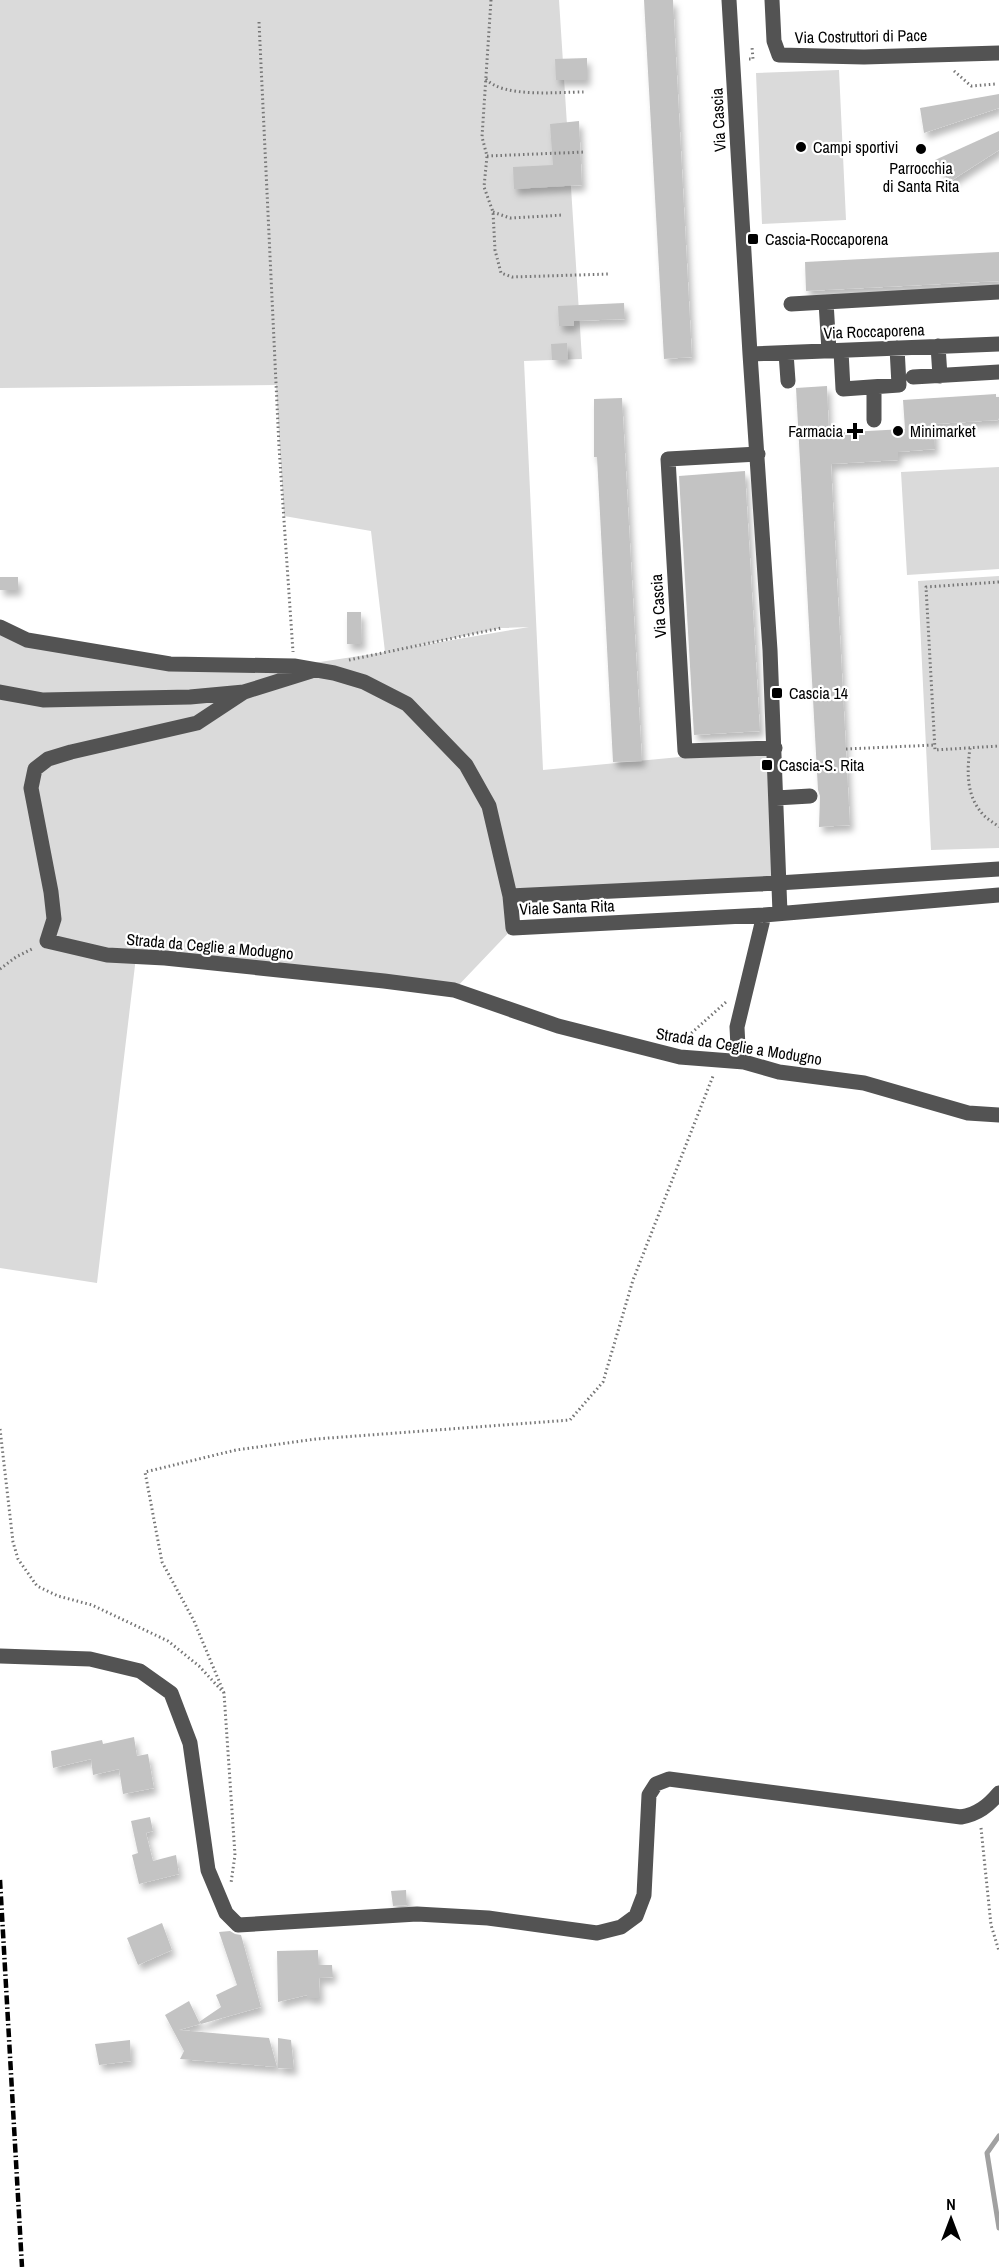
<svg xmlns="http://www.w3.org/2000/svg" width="999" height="2267" viewBox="0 0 999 2267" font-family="'Archivo Narrow',sans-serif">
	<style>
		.green { fill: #dadada; fill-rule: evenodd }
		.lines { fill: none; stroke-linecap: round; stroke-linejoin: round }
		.stream { stroke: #a1a1a1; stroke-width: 5 }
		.building { fill: #c3c3c3; filter: url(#shadow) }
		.path { stroke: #757575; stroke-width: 3; stroke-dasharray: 1.5 3; stroke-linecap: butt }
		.minor { stroke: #535353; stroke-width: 15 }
		.rail { stroke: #000; stroke-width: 4.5; stroke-dasharray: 9 3 1.5 3; stroke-linecap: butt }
		.poi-dot { fill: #000; stroke: #fff; stroke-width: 2 }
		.labels { text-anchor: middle; stroke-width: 4.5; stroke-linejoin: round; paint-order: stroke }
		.street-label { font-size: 16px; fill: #000; stroke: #fff }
		.poi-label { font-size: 16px; fill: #000; stroke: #fff; text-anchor: start }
	</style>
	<defs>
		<filter id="shadow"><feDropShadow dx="3.5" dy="6" stdDeviation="3" flood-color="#0004"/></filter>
	</defs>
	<rect width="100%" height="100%" fill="#fff"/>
	<!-- green -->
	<path class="green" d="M0,0H559L582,359L524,361L543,770L775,748L778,883L510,896L513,928L454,990L136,957L97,1283L0,1268V627L170,664L294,666L385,652L371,531L284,516L276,385L0,388ZM529,627L411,647L501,628Z
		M839,70L846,220L762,224L756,73Z
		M999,467V569L907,575L901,472Z
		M999,576V848L931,850L918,581Z"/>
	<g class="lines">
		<!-- stream -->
		<path class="stream" d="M999,2136L987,2153L999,2228"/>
	</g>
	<!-- building -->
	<path class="building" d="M644,0H673L692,357L664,359Z
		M587,58V80H556L555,59Z
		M999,94V108L924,133L920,108Z
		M579,121L582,185L514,189L513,167L553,165L550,124Z
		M999,131V150L949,182L935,160Z
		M999,252V281L806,291L805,262Z
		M624,303L625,319L574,321V326H559L558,306Z
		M567,343L568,360H552L551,344Z
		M827,386L829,433L905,429L903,400L996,394V397H999V418L998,420L934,424L935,449L898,452V460L831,464L850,825L819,827L820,796L818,790L796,388Z
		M622,398L642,761L613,762L597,457H594V399Z
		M745,471L760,731L694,735L679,476Z
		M0,577H18V590H0Z
		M347,612H361L362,644H347Z
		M134,1737L137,1756L148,1754L154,1788L123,1794L119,1769L93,1775L91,1759L53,1768L51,1751L102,1740L103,1744Z
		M150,1817L153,1831L146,1833L153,1861L176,1855L179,1874L139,1884L132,1855L138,1853L131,1821Z
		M406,1890L407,1905L393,1906L391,1891Z
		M162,1923L172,1950L138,1965L127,1938Z
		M230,1931L235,1934L241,1935L261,2007L201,2024L199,2022L221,2007L216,1995L237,1985L219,1932Z
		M318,1950V1965H332L333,1977L319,1978L320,1998H307V1995L278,2002L277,1951Z
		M189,2001L200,2024L179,2030L269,2038L277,2067L180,2059L184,2051L165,2015Z
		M278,2038L291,2040L294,2069L278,2068Z
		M130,2040L131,2061L99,2065L95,2044Z"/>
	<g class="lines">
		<!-- path -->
		<path class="path" d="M491,0L482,137L487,156L484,187L493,212L495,250L501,273L512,277L610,274
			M259,22L279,447L293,652
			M749,59H753L752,47
			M954,71L971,86L995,84
			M486,79C503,98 558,92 584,92
			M487,156L585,152
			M493,212L510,218L563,215
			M999,582L926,587L935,750L999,746
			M349,660L501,628
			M970,748C967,770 966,794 981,812C985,818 993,822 999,827
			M846,749L935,745
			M0,969L16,957L34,948
			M680,1040L686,1038L726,1002
			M0,1429L13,1542L18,1559L37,1586L58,1596L92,1605L168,1641L199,1666L224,1693L235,1855L231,1883
			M224,1693L194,1621L162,1562L145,1472L236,1450L316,1439L570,1420L603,1382L633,1280L713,1076
			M981,1828L991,1925L999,1951"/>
		<!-- minor -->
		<path class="minor" d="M729,0L750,354L770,650L780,913
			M772,0L774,41L779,55L864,57L999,53
			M826,302L829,351
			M791,304L999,292
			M938,346L940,376
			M841,351L843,389L899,385L897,348
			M786,353L788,381
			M750,354L999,344
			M913,377L999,372
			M874,387V420
			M758,454L668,459L685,751L775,748
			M0,627L27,640L170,664L294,666L334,673L364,682L407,704L466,765L489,806L510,896
			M0,692L43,700L190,697L244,692L311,671
			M244,692L197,723L71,752L48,759L35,769L31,788L51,892L54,919L47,941L107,955L165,958L384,981L454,990L558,1026L680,1057L744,1062L779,1072L864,1083L968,1113L999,1115
			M776,798L810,796
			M999,869L778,883L510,896L513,928L764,915L999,895
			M744,1062L738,1047L737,1027L764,915
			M0,1656L90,1659L140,1671L171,1693L190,1743L208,1870L226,1913L238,1925L417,1914L488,1918L597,1933L621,1927L636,1916L644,1895L649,1795L656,1784L669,1779L961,1817C978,1814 988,1806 999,1793"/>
		<!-- rail -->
		<path class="rail" d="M0,1880L22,2267"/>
	</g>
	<!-- markers -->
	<g class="poi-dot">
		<circle cx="801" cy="147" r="6"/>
		<circle cx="921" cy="149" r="6"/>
		<rect x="747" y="233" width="12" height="12" rx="3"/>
		<path d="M852 422h6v6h6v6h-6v6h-6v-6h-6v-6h6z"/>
		<circle cx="898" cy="431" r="6"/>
		<rect x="771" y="687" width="12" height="12" rx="3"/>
		<rect x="761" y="759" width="12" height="12" rx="3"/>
	</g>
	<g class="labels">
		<!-- street labels -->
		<g class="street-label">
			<text transform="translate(861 36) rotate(-1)" y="6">Via Costruttori di Pace</text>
			<text transform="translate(718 120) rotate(-93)" y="6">Via Cascia</text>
			<text transform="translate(874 331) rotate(-2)" y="6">Via Roccaporena</text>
			<text transform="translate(658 606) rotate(-94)" y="6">Via Cascia</text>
			<text transform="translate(567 907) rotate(-2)" y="6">Viale Santa Rita</text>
			<text transform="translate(210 946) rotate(5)" y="6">Strada da Ceglie a Modugno</text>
			<text transform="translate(739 1046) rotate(9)" y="6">Strada da Ceglie a Modugno</text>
		</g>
		<!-- poi labels -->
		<g class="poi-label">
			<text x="813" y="153">Campi sportivi</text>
			<text x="921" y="174" text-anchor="middle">Parrocchia<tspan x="921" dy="18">di Santa Rita</tspan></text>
			<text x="765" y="245">Cascia-Roccaporena</text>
			<text x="843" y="437" text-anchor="end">Farmacia</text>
			<text x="910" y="437">Minimarket</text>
			<text x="789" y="699">Cascia 14</text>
			<text x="779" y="771">Cascia-S. Rita</text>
		</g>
	</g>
	<!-- north arrow -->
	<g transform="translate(951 2219)" stroke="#ffffff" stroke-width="4.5" paint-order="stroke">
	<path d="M0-4.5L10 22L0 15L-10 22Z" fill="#000000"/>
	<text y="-9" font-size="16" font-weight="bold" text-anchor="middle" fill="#000000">N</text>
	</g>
</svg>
